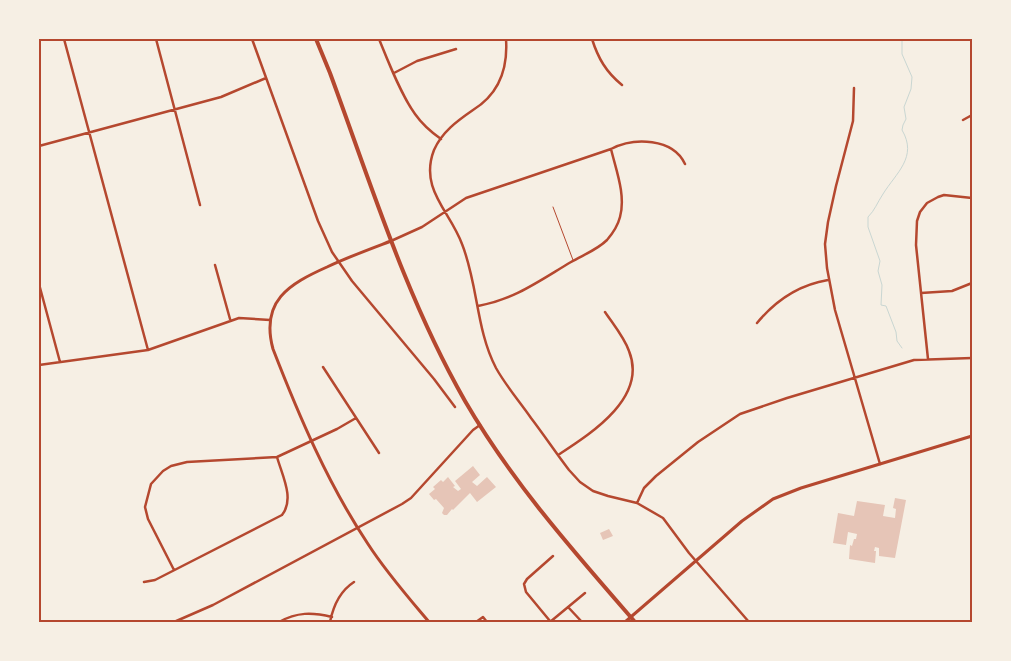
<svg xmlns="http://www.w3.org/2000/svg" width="1011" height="661" viewBox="0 0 1011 661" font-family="'Asap Condensed',sans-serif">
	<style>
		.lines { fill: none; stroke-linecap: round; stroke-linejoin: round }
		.stream { stroke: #c9d6d2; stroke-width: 1 }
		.building { fill: #e6c5b7 }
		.service { stroke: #b5482f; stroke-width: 1 }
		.minor { stroke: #b5482f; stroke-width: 2.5 }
		.tertiary { stroke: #b5482f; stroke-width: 3 }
		.primary { stroke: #b5482f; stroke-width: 4 }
		.neatline { fill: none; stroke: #b5482f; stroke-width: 2 }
	</style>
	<rect width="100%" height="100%" fill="#f6efe4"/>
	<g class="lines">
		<!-- stream -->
		<path class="stream" d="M902,39V54L912,77L911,89L904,107L906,119L903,125L902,130C918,157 896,173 883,194C877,203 875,210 868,217V227L880,261L878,271L882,285L881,305L886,306L896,332L897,341L902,348"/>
	</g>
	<!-- building -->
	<path class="building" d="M473,466L480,475L472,482L477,486L487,477L496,487L477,502L470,493L453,510L452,509L447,515H444L442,513L444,508L436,499L434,500L429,494L435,489L433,487L441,480L443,482L448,477L455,486L453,487L458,491L461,489L455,481Z
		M895,498L906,500L895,558L879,556V548L875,547L874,551H876L875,563L849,559L850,545L852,546L854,539H856L857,534L848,532L846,545L833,543L838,513L854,516L857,501L885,505L883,516L895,518L896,509L893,508Z
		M609,529L613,536L603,540L600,533Z"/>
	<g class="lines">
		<!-- service -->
		<path class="service" d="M553,207L573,260"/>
		<!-- minor -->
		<path class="minor" d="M64,39L148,350
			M156,39L200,205
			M252,39L318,221L332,252L352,281L434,379L455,407
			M379,39C388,61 401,95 415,114C422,124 431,132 441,139
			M506,39C508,68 499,94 473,110C457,121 442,132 434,150C419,189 450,211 462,244C478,284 476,330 496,368C506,386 520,402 531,418C544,435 556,453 569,470L580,482L593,491L608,496L637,503L663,518L689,553L749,622
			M592,39C598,58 606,72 622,85
			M394,73L417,61L456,49
			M854,88L853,121L836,186L828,222L825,244L827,268L835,310L880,464
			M963,120L972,115
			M39,146L221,97L266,78
			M391,241L422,227L466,198L611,149C634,137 673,138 685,164
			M215,265L230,319
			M39,284L60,362
			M921,293L952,291L972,283
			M478,306C515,299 539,281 571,262C583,255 597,250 607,240C613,233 618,225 620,217C626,195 616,170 611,149
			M757,323C776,300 798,285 828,280
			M928,359L916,245L917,221L920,212L927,203L938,197L944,195L972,198
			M39,365L148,350L239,318L270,320
			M323,367L379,453
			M558,455C590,434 648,398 629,351C624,337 613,324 605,312
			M637,503L644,488L656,476L698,442L740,414L787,398L914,360L972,358
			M174,570L148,519L145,507L151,484L163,471L171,466L187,462L277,457L337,429L356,418
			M144,582L155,580L282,515C295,499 282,475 277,457
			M568,607L582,622
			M550,621L526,592L524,584L527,579L553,556
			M174,622L213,605L402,504L411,498L473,430L480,425
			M279,622C297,612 312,612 332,617
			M330,622C333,607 340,591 354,582
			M476,622L483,617L487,622
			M550,622L585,593"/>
		<!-- tertiary -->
		<path class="tertiary" d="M391,241C370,249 348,257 327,267C289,284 260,301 273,349C299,416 328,484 368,544C386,572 408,597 429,622
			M625,622L742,521L773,499L801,488L972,436"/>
		<!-- primary -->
		<path class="primary" d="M316,39L330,73C371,184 406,298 465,401C512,482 574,552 635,622"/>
	</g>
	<!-- border -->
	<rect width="1011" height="661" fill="none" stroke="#f6efe4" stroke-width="80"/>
	<rect x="40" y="40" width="931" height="581" class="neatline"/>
</svg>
